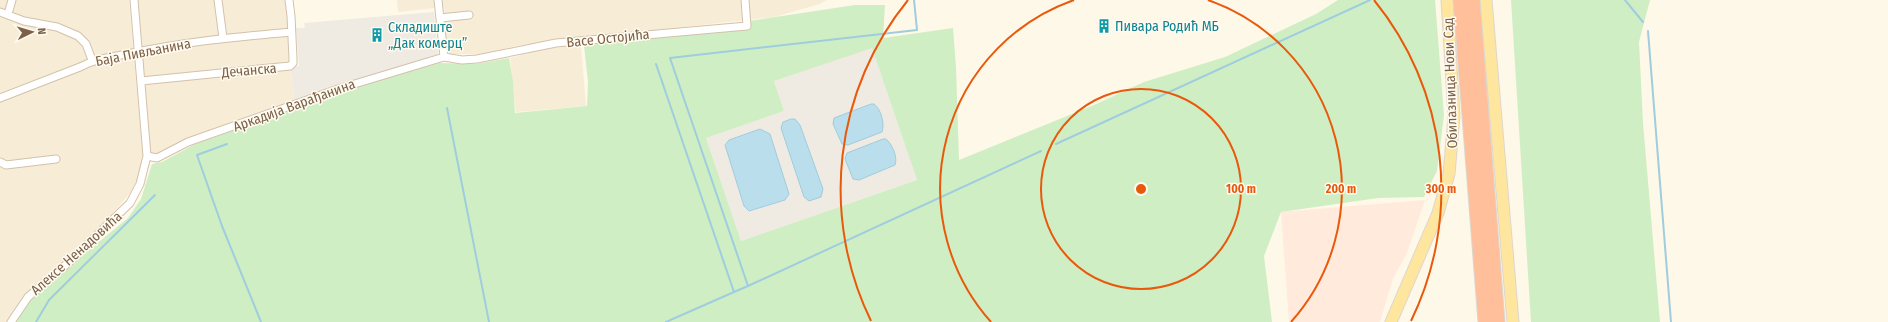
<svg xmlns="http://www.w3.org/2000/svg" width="1888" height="322" viewBox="0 0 1888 322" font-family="'Fira Sans Condensed',sans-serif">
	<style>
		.residential { fill: #f7ecd6 }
		.commercial { fill: #ffeadc }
		.industrial { fill: #efeae2 }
		.green { fill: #d0eec4; fill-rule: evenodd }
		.water { fill: #badeeb; stroke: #9fcdde }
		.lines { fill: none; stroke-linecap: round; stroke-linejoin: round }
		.stream { stroke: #9fcdde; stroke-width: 2 }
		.minor-casing { stroke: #d3c1ac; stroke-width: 9 }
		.primary-casing { stroke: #ddd6cf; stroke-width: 13 }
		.motorway-casing { stroke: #ddd6cf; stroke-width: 15 }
		.minor { stroke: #fff; stroke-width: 7 }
		.primary { stroke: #ffe69f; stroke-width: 11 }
		.motorway { stroke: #febf9a; stroke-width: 13 }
		.ring { fill: none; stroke: #e8590c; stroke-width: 2 }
		.labels { text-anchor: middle; stroke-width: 3; stroke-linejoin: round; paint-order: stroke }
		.culture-label { font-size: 14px; fill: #0d838f; stroke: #fffbf1; text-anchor: start }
		.street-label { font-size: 14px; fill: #7c6148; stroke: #fffbf1 }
		.centre { fill: #e8590c; stroke: #fffbf1; stroke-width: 2 }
		.ring-label { font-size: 12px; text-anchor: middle; font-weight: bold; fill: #e8590c; stroke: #fffbf1; stroke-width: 3; stroke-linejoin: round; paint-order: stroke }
	</style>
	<rect width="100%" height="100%" fill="#fef8e8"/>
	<!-- residential -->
	<path class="residential" d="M0,0H129L143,159L138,178L130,193L107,220L32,292L14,322H0Z
		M137,0H292L296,62H289L295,101L213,129L155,155L149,154Z
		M397,0H827L820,4L774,17L521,45L482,54H447L444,7L398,12Z
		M581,46L586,106L516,112L510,58L547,48Z"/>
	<!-- commercial -->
	<path class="commercial" d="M1425,200L1406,255L1393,278L1380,322H1289L1281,212Z"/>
	<!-- industrial -->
	<path class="industrial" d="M434,12L438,54L295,101L290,67L299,66L296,28H305L304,23Z
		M872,47L917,180L741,241L706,138L784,111L774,81Z"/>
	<!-- green -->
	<path class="green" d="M1338,0H1435L1444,115L1437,171L1424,197L1378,198L1281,212L1264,256L1272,322H16L34,295L128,218L141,199L152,164L162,162L195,144L380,79L440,63L476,64L509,58L513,81L515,113L587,106L588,82L584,46L855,5H885L883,38L953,28L956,67L959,160L1094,105L1144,82L1225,57L1316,14ZM872,48L917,180L741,241L706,138L784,111L774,81Z
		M1511,0H1650L1639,42L1643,123L1660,322H1531Z"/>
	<!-- water -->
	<path class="water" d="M871,104H874C881,109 885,124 882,132L848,145L842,144L833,124L834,118Z
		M791,119H795L800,125L823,189L821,197L809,201L804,197L781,128L783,122Z
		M760,129L770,134L789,194L785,200L749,211L744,206L725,145L729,140Z
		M883,139H886C892,144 898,157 895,165L859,180L853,179L845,159L847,153Z"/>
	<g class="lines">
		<!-- stream -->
		<path class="stream" d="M1625,0L1643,22
			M1648,31L1671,322
			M656,64L734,292L666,322
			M447,108L489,322
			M227,144L197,155L222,226L261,322
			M1056,144L1370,0
			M748,286L1041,151
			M734,292L748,286L670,58L917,30L914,0
			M36,322L49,300L155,195"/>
		<defs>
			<path id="minor" d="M134,0L147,156L157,158L188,142L338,89L444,57L462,60L477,59L556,43L747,26L745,0
				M218,0L223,38
				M438,0L444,57
				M0,12L24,21L57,27L78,36L86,44L92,60
				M8,14L12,0
				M440,18L469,15
				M141,81L290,66L293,63V59L291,16L289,0
				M0,98L80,67C95,59 110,57 127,54C181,42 236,37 291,32
				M0,162L6,165L56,159
				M11,322L28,297L68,263L130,203L140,184L147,156"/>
			<path id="primary" d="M1486,0L1513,322
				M1391,322L1438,213L1449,174L1454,116L1447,0"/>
			<path id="motorway" d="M1460,0L1485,322
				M1473,0L1498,322"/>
		</defs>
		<!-- minor casing -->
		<use href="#minor" class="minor-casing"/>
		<!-- primary casing -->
		<use href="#primary" class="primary-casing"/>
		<!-- motorway casing -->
		<use href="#motorway" class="motorway-casing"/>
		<!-- minor -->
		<use href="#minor" class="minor"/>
		<!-- primary -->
		<use href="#primary" class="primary"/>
		<!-- motorway -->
		<use href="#motorway" class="motorway"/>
	</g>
	<!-- distance rings -->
	<g class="ring">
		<circle cx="1141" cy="189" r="100"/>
		<path d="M991 322A200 200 0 0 1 1074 0M1208 0A200 200 0 0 1 1291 322"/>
		<path d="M871 321A300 300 0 0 1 908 0M1374 0A300 300 0 0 1 1411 321"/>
	</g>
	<!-- icons -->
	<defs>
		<symbol id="building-bare" viewBox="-9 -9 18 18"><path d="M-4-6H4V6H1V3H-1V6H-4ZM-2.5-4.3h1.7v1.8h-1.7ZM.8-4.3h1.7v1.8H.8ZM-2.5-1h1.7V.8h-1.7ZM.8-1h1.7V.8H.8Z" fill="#0f9aa8" stroke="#fffbf1" stroke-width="2.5" paint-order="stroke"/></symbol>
	</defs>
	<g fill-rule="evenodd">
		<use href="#building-bare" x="1094" y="16" width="20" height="20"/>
		<use href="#building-bare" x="367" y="25" width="20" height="20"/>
	</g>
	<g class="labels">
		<!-- culture labels -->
		<g class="culture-label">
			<text x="1115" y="31">Пивара Родић МБ</text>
			<text x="388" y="32">Складиште<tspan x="388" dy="16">„Дак комерц”</tspan></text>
		</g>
		<!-- street labels -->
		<g class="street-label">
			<text transform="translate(608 38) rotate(-6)" y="5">Васе Остојића</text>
			<text transform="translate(143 52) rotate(-11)" y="5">Баја Пивљанина</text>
			<text transform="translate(249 70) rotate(-5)" y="5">Дечанска</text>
			<text transform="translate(1450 83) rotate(-92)" y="5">Обилазница Нови Сад</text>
			<text transform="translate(294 105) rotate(-20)" y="5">Аркадија Варађанина</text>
			<text transform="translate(76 253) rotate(-42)" y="5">Алексе Ненадовића</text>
		</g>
	</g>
	<circle cx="1141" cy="189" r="6" class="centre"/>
	<g class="ring-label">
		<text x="1241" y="193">100 m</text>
		<text x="1341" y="193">200 m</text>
		<text x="1441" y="193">300 m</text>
	</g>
	<!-- north arrow -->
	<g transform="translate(32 32) rotate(85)" stroke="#fffbf1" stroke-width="3" paint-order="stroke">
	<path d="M0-3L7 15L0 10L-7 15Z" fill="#7c6148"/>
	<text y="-6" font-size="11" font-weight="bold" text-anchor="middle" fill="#7c6148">N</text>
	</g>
</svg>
